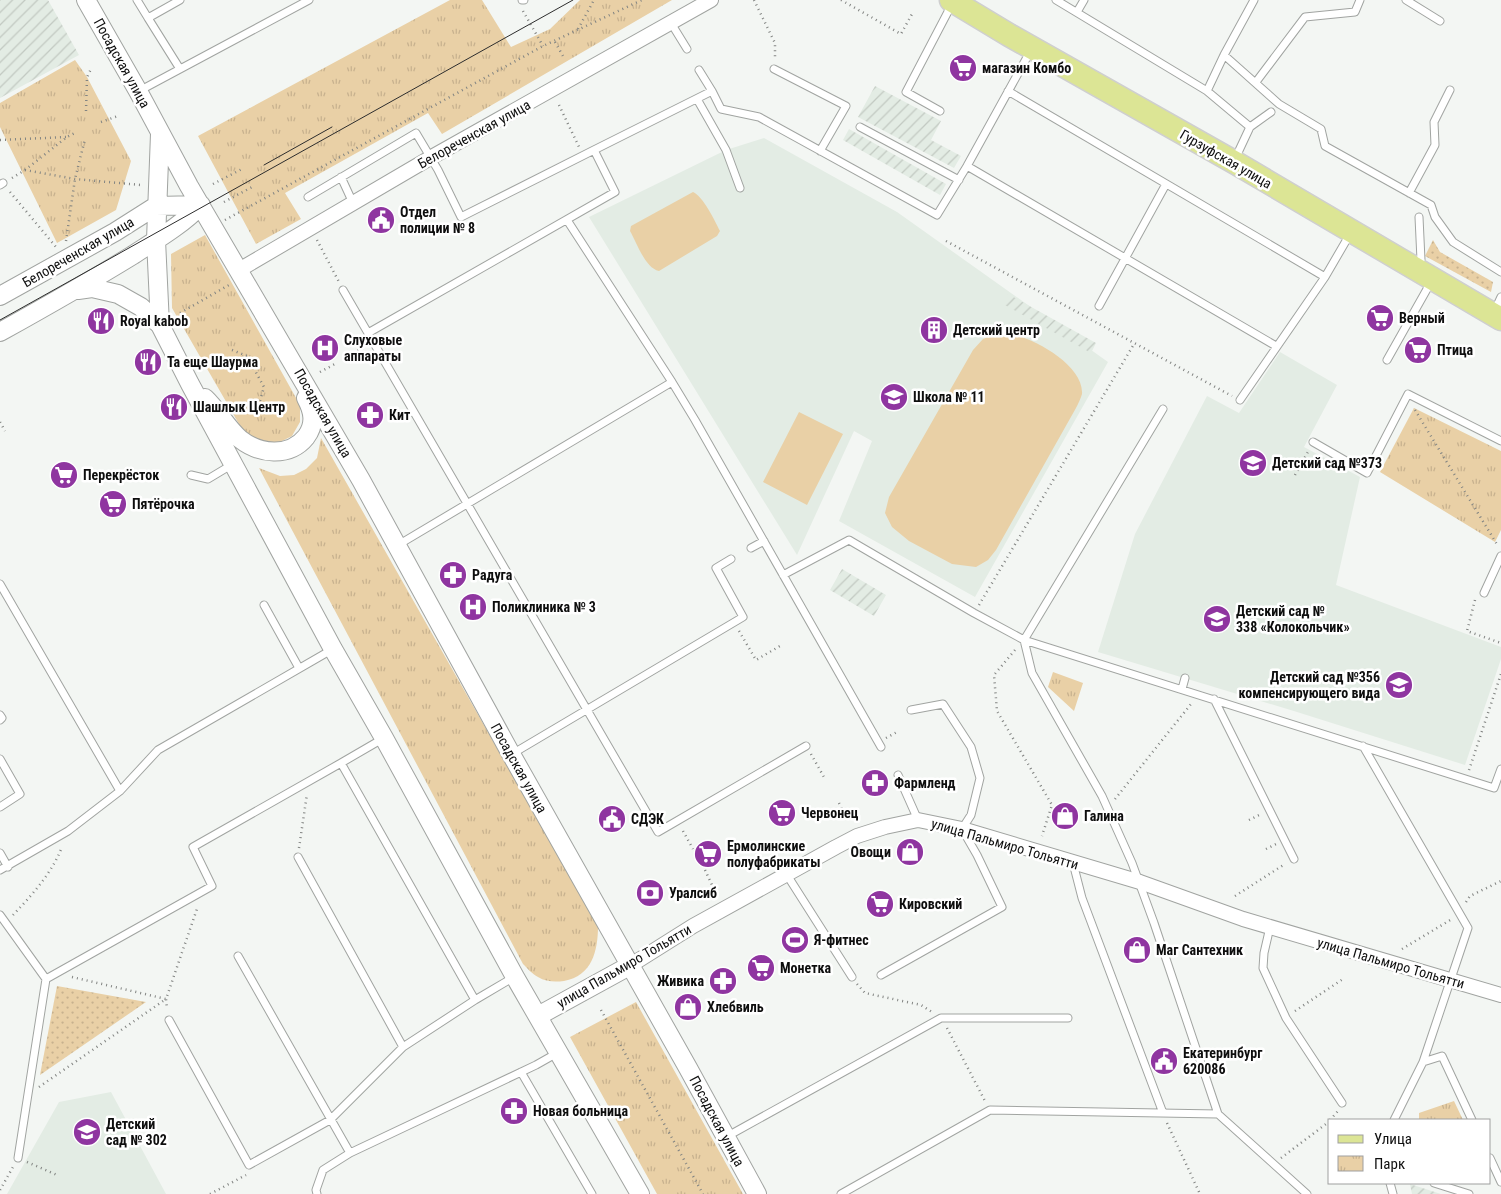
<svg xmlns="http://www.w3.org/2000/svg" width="1501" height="1194" viewBox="0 0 1501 1194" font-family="'Roboto Condensed',sans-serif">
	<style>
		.built { fill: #e3ece4 }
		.industrial { fill: url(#industrial-furrows) }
		.grass { fill: url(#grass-dots) }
		.park { fill: url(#park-tufts) }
		.garden { fill: #e9d0a6 }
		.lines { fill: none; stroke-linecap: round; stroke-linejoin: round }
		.service-casing { stroke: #a1a4a1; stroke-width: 9 }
		.minor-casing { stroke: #a1a4a1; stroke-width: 16 }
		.tertiary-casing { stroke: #a1a4a1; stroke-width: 20 }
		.primary-casing { stroke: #cfcfcf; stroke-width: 25 }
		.path { stroke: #828482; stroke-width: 2.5; stroke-dasharray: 1 4; stroke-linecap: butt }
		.service { stroke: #fff; stroke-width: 7 }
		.minor { stroke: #fff; stroke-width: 14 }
		.tertiary { stroke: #fff; stroke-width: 18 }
		.primary { stroke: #dce595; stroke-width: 22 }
		.tram { stroke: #2d2d2d; stroke-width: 1 }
		.labels { text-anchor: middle; stroke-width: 5; stroke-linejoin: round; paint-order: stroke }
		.street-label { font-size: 14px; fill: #0e0e0e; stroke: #fff }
		.poi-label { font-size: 14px; font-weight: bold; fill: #0e0e0e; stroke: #fff; text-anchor: start }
	</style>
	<defs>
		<pattern id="industrial-furrows" width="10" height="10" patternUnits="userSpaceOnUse" patternTransform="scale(1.25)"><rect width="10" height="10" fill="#e3ece4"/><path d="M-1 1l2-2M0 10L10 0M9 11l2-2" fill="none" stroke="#c2c9c2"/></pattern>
		<pattern id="grass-dots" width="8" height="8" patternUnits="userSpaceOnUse" patternTransform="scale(1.25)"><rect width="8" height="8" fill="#e9d0a6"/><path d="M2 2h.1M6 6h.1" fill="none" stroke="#c7b18e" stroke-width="1.8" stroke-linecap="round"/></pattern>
		<pattern id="park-tufts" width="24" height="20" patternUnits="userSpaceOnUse" patternTransform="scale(1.25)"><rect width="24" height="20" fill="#e9d0a6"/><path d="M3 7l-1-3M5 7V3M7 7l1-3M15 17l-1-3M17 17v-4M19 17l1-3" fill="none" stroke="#c7b18e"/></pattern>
	</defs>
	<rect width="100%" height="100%" fill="#f3f6f3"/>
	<!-- built -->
	<path class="built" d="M764,138L897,212L1108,362L975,597L839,521L872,441L854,431L797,555L589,217L726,150Z
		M1280,352L1337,385L1304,447L1360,477L1336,585L1501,647V659L1465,765L1297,712L1098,652L1135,534L1207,396L1239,413Z
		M111,1092L166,1194H7L59,1102Z"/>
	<!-- industrial -->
	<path class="industrial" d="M0,0H48L79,55L0,98Z
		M875,86L941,121L931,140L961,156L954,168L858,117Z
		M849,129L946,184L940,195L843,140Z
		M1008,294L1096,343L1091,353L1003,304Z
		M842,569L886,595L874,616L830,590Z
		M1410,1184L1441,1194H1412Z"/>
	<!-- grass -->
	<path class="grass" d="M1433,240L1440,252L1493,282L1491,292L1425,256Z
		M57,986L146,1002L40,1075Z"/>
	<!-- park -->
	<path class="park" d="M450,0H482L511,47L550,29L580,0H672L442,134L428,113L285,193L301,219L256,244L198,136Z
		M75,60L87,77L131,161L116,210L57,243L0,127V103Z
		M205,235L300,405V422L292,436L274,445L255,440L243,431L172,308L171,254Z
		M1414,408L1501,451V530L1495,542L1380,472Z
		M321,438L598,926C598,951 592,976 564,981C555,982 546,982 538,977C532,974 527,968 523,964L259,468L280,476L294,475L306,469L317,458Z
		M1053,672L1083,683L1074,711L1048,687Z
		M636,1002L743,1194H657L570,1037Z
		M1454,1101L1463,1120H1419V1113Z"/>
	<!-- garden -->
	<path class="garden" d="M693,192C703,196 715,221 720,231L717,236L659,271C645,268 637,243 630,231L631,226Z
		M999,333C1005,334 1012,334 1018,336C1040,342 1084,367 1082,394C1081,398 1078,404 1076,408L996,550L988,560L976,567L952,564L909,541L892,527L885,513L889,497L973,350L983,339Z
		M799,412L843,434L807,505L763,482Z"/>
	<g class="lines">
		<defs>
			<path id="service" d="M137,0L148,18
				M180,0L148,18L180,69
				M522,0H524
				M1056,0L1207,91L1250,127L1235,159
				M1406,0L1440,21
				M1077,12L1084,0
				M671,23L687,49
				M1224,55L1279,104L1321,129L1325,146L1431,205L1435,217L1453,242L1501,272
				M774,69L846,106L820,151
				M699,70L712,91
				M1256,82L1305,17L1355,12L1360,0
				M139,91L309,0
				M1008,91L1325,277
				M1207,91L1224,55L1254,0
				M697,99L726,150L740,188
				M940,111L906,92L952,4
				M860,127L959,180
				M1250,127L1271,112
				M594,150L712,91L721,109L759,117L937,215L967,166L1031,50
				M967,166L1276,346
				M341,177L353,203
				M0,185L3,183
				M1409,193L1435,145L1434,122L1450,90
				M308,197L416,133L438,170L461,217L594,150L615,192L368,333
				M567,220L672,382L695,420L881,747
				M1418,266L1421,260L1419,217
				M343,290L658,832L806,746
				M1099,306L1166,184
				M1494,312L1501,297
				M1387,360L1431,282
				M1240,400L1325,277L1350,234
				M1313,442L1367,473L1408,394L1501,441
				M191,475L208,479L233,464
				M398,545L672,382
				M751,548L764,541
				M783,575L849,540L974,613L1024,640L1163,409
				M0,584L120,791
				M1484,593L1501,556
				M264,605L299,668
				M1024,640L1494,788L1501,769
				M1182,689L1185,678
				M1214,699L1294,859
				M0,715L2,718L0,720
				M384,738L341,763L475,1000
				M1363,746L1468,928L1423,1062L1442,1056L1472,1120
				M512,754L743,617L716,568L731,559
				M0,759L20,794L0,807
				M898,775L918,820
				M0,853L8,867
				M298,857L403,1047
				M1073,863L1082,898L1163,1113
				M0,870L68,831L120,791L158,750L333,649
				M787,875L852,977
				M0,915L46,979
				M1270,927L1264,953L1263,968L1286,1018L1342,1103
				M238,956L350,1153
				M881,975L1002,907L977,855L962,829L971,815L980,778L971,747L943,704L911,710
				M169,1020L249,1165L330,1120L403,1047L475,1000L514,977
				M521,1072L592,1194
				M1218,1114L1307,1194
				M1394,1120L1423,1062
				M726,1137L941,1018H1068
				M18,1158L46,979L212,886L193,847L341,763
				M1490,1158L1501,1182
				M1390,1183L1393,1194
				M1434,1183L1469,1194
				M317,1194L316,1190L323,1170L350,1153L536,1065L559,1052
				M841,1194L990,1110L1218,1114L1154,923L1132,863L1102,796L1032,673L1024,640"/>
			<path id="minor" d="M239,270L430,158L711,0
				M631,965L693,926L836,847L857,836L885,827L918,820L962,829L1140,882L1243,919L1501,995"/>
			<path id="tertiary" d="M86,0L138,91L189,186L361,480L511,754L688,1068L757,1194
				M156,206L201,205
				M78,290L92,288L118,294L141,307L160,325L190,384L333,649L384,738L515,977L640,1194
				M0,296L115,232L156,206
				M160,325L156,240L160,134
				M0,332C45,307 89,282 133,255C156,240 182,225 201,205
				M205,398C218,410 226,427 240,439C259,454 289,458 306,437C316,424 313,411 306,398
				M538,1016L631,965"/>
			<path id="primary" d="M951,0L1009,35L1234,162L1501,319"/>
		</defs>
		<!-- service casing -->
		<use href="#service" class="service-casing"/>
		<!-- minor casing -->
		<use href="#minor" class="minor-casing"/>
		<!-- tertiary casing -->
		<use href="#tertiary" class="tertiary-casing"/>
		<!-- primary casing -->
		<use href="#primary" class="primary-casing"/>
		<!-- path -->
		<path class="path" d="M754,0L775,43V59
			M841,0L901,34L912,14
			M523,11L543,46
			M578,29L594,0
			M555,42L563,56
			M559,105L579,147
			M86,111L87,77L91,69
			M101,122L118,116
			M0,140L66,137
			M25,170L75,179L141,185
			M12,178L25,170L67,137L75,133
			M213,184L242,169
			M10,192L56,247
			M224,202L254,186
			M225,220L543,46L642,0
			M317,240L339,282
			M66,241L75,179L85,139
			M946,241L1232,396
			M180,313L229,285
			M232,350L247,356L264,387L260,401
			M353,353L365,347
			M320,372L335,364
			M1415,410L1498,546
			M0,422L5,431
			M1295,475L1309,450
			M1475,600L1467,631L1501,643
			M979,605L1134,344
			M739,631L756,660L780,646
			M1015,650L994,675L997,711L1052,805L1042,836
			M886,738L897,732
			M811,754L825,779
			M1469,770L1501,674
			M1115,799L1191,704
			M839,803L846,817
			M1249,820L1261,814
			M683,831L693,849
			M299,848L307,794
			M1266,849L1276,844
			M705,870L712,885
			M1235,896L1285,864
			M1466,902L1470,896L1501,881
			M13,915C32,895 52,873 62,847
			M1402,949L1452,919
			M72,977L166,999L198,906
			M857,984L865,993L921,1005L932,1012
			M601,1010L703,1194
			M1295,1011L1343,979
			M947,1028L985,1101
			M39,1087L166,999L167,1009
			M1330,1120L1338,1111
			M1167,1123L1200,1194
			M1281,1158L1330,1121
			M27,1162L57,1175
			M0,1190L13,1167
			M210,1194L246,1175"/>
		<!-- service -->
		<use href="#service" class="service"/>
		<!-- minor -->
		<use href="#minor" class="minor"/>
		<!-- tertiary -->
		<use href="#tertiary" class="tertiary"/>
		<!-- primary -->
		<use href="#primary" class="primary"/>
		<!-- tram -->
		<path class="tram" d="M264,165L332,127
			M0,320L573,0"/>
	</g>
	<!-- icons -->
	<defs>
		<symbol id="supermarket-disc" viewBox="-11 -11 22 22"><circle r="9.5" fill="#8f35a0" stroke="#fff"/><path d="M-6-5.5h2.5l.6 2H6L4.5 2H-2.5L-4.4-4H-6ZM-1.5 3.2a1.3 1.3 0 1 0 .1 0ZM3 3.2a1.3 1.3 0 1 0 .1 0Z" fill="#fff"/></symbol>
		<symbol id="civic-disc" viewBox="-11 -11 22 22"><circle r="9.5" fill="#8f35a0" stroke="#fff"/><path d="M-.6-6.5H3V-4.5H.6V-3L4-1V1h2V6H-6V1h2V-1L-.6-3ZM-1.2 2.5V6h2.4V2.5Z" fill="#fff"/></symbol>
		<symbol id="restaurant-disc" viewBox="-11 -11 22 22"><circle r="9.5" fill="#8f35a0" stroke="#fff"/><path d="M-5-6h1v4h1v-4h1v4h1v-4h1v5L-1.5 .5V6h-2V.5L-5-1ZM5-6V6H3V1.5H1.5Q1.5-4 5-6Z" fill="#fff"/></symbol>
		<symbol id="building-disc" viewBox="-11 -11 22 22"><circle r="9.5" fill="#8f35a0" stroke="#fff"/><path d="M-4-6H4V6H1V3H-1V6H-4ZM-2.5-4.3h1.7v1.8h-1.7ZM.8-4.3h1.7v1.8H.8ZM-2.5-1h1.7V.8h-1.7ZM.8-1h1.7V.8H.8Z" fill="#fff"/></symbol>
		<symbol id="hospital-disc" viewBox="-11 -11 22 22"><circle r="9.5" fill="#8f35a0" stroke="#fff"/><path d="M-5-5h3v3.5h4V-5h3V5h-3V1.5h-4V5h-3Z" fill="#fff"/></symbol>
		<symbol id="school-disc" viewBox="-11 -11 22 22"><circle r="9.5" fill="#8f35a0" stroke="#fff"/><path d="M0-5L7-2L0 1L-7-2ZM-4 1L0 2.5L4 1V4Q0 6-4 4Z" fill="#fff"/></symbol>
		<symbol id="pharmacy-disc" viewBox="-11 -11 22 22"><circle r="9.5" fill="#8f35a0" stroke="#fff"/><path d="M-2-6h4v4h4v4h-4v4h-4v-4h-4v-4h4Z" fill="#fff"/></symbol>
		<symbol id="shop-disc" viewBox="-11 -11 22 22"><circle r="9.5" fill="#8f35a0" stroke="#fff"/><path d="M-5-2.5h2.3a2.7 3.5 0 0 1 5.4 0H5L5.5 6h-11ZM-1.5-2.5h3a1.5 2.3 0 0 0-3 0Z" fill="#fff"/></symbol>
		<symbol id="bank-disc" viewBox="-11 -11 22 22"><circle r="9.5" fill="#8f35a0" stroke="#fff"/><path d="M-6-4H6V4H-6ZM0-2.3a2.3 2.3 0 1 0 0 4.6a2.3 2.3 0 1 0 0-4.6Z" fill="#fff"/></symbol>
		<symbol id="stadium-disc" viewBox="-11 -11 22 22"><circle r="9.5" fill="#8f35a0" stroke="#fff"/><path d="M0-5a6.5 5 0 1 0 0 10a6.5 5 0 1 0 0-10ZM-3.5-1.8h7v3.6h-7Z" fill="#fff"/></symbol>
	</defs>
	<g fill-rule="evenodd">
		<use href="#supermarket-disc" x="947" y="52" width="32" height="32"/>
		<use href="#civic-disc" x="365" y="204" width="32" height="32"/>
		<use href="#supermarket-disc" x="1364" y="302" width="32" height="32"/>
		<use href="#restaurant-disc" x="85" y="305" width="32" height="32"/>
		<use href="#building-disc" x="918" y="314" width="32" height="32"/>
		<use href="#hospital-disc" x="309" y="332" width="32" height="32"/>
		<use href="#supermarket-disc" x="1402" y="334" width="32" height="32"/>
		<use href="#restaurant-disc" x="132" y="346" width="32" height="32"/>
		<use href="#school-disc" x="878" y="381" width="32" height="32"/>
		<use href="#restaurant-disc" x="158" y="391" width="32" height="32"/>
		<use href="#pharmacy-disc" x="354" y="399" width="32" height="32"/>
		<use href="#school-disc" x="1237" y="447" width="32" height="32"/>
		<use href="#supermarket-disc" x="48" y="459" width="32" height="32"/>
		<use href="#supermarket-disc" x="97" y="488" width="32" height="32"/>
		<use href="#pharmacy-disc" x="437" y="559" width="32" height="32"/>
		<use href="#hospital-disc" x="457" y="591" width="32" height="32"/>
		<use href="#school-disc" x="1201" y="603" width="32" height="32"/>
		<use href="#school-disc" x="1383" y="669" width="32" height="32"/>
		<use href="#pharmacy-disc" x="859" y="767" width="32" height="32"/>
		<use href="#supermarket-disc" x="766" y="797" width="32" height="32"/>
		<use href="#shop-disc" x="1049" y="800" width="32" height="32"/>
		<use href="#civic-disc" x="596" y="803" width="32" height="32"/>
		<use href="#shop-disc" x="894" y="836" width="32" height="32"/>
		<use href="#supermarket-disc" x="692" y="838" width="32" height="32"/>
		<use href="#bank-disc" x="634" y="877" width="32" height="32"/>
		<use href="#supermarket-disc" x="864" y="888" width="32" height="32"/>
		<use href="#stadium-disc" x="779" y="924" width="32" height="32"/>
		<use href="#shop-disc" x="1121" y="934" width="32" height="32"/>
		<use href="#supermarket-disc" x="745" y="952" width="32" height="32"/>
		<use href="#pharmacy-disc" x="707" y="965" width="32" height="32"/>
		<use href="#shop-disc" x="672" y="991" width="32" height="32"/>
		<use href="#civic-disc" x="1148" y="1045" width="32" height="32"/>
		<use href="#pharmacy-disc" x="498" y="1095" width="32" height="32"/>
		<use href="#school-disc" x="71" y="1116" width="32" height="32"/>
	</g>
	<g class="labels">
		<!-- street labels -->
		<g class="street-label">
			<text transform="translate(122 63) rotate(61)" y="5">Посадская улица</text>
			<text transform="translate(474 134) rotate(-29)" y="5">Белореченская улица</text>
			<text transform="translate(1226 159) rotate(30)" y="5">Гурзуфская улица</text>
			<text transform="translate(78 252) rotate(-30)" y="5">Белореченская улица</text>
			<text transform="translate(323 413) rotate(60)" y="5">Посадская улица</text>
			<text transform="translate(519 768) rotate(61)" y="5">Посадская улица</text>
			<text transform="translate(1005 844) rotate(16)" y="5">улица Пальмиро Тольятти</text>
			<text transform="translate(1391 963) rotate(16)" y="5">улица Пальмиро Тольятти</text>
			<text transform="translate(624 966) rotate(-30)" y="5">улица Пальмиро Тольятти</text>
			<text transform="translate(717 1121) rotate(62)" y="5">Посадская улица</text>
		</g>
		<!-- poi labels -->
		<g class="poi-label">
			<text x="982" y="73">магазин Комбо</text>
			<text x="400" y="217">Отдел<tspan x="400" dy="16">полиции № 8</tspan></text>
			<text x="1399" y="323">Верный</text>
			<text x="120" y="326">Royal kabob</text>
			<text x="953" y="335">Детский центр</text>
			<text x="344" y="345">Слуховые<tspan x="344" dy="16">аппараты</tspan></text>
			<text x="1437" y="355">Птица</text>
			<text x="167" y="367">Та еще Шаурма</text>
			<text x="913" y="402">Школа № 11</text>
			<text x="193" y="412">Шашлык Центр</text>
			<text x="389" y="420">Кит</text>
			<text x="1272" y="468">Детский сад №373</text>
			<text x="83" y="480">Перекрёсток</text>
			<text x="132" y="509">Пятёрочка</text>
			<text x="472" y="580">Радуга</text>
			<text x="492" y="612">Поликлиника № 3</text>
			<text x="1236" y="616">Детский сад №<tspan x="1236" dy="16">338 «Колокольчик»</tspan></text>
			<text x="1380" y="682" text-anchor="end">Детский сад №356<tspan x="1380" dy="16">компенсирующего вида</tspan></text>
			<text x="894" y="788">Фармленд</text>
			<text x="801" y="818">Червонец</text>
			<text x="1084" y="821">Галина</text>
			<text x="631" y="824">СДЭК</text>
			<text x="727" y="851">Ермолинские<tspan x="727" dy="16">полуфабрикаты</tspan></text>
			<text x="891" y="857" text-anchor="end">Овощи</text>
			<text x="669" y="898">Уралсиб</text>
			<text x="899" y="909">Кировский</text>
			<text x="814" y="945">Я-фитнес</text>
			<text x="1156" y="955">Маг Сантехник</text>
			<text x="780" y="973">Монетка</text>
			<text x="704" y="986" text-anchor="end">Живика</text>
			<text x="707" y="1012">Хлебвиль</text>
			<text x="1183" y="1058">Екатеринбург<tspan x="1183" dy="16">620086</tspan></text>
			<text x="533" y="1116">Новая больница</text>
			<text x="106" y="1129">Детский<tspan x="106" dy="16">сад № 302</tspan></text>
		</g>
	</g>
	<!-- legend -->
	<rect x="1328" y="1119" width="162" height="65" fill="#ffffff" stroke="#9f9f9f"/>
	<rect x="1338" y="1135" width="25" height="8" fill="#dce595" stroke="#9f9f9f"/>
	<text x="1374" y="1144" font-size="15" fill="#0e0e0e">Улица</text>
	<rect x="1338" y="1156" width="25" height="15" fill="url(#park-tufts)" stroke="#9f9f9f"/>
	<text x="1374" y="1169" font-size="15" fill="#0e0e0e">Парк</text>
</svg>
